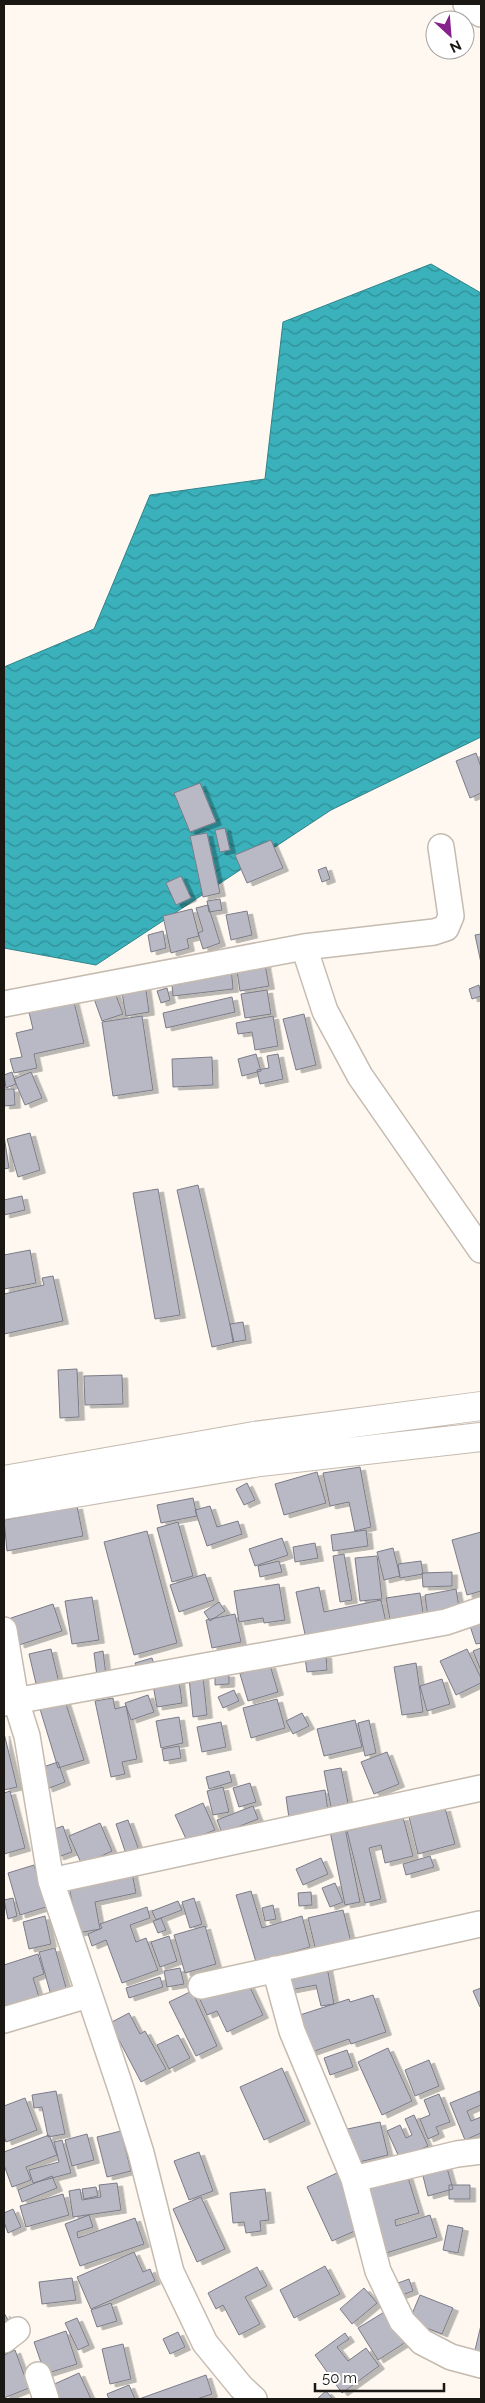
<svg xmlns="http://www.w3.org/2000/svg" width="485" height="2403" viewBox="0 0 485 2403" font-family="Raleway,sans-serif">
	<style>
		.water { fill: url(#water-waves); stroke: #318389 }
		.building { fill: #b9b9c6; stroke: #7c7c88; filter: url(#shadow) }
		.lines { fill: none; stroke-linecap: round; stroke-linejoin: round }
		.minor-casing { stroke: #c5bbb0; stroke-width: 28 }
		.major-casing { stroke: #c5bbb0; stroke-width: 30 }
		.minor { stroke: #fff; stroke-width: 25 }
		.major { stroke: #fff; stroke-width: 28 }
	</style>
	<defs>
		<pattern id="water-waves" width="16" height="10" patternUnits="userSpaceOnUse" patternTransform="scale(1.25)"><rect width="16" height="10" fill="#3ab1bb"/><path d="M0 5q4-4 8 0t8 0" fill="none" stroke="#308f97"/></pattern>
		<filter id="shadow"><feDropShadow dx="5.5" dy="3" stdDeviation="0" flood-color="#0004"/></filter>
	</defs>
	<rect width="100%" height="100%" fill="#fef8f1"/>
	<!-- water -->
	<path class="water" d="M431,264L481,293V737L331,810L96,965L4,948V667L94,629L150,495L265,479L283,322Z"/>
	<!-- building -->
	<path class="building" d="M476,753L481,767V793L470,798L456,761Z
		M200,783L216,822L190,832L174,793Z
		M225,828L230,850L220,852L215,830Z
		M207,833L220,893L203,897L190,836Z
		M271,840L283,868L247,883L235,855Z
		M326,867L330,879L322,882L318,870Z
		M181,876L191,898L176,905L166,883Z
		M220,899L222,910L209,912L207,901Z
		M208,905L220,943L203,949L198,933L203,931L196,908Z
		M192,909L199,936L187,939L189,948L171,953L163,916Z
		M247,911L252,935L231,940L226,915Z
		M163,931L166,948L151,952L148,935Z
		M481,934V963L475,935Z
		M264,959L269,986L240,991L236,964Z
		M231,966L233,989L173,996L172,985L181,984L180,971Z
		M145,983L149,1012L126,1016L121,987Z
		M112,985L123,1014L102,1021L92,993Z
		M479,985L481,996L472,999L469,989Z
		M167,988L170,1000L161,1003L157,991Z
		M267,990L271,1014L245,1018L241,994Z
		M232,997L235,1012L166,1028L163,1013Z
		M73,998L84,1043L34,1054L37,1068L14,1073L10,1059L22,1057L16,1033L33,1029L28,1008Z
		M304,1014L316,1065L296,1070L283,1019Z
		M142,1016L153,1090L113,1096L102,1022Z
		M273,1016L278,1046L255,1050L252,1032L238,1034L236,1023Z
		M256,1054L261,1071L242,1076L238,1059Z
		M278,1054L283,1079L260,1084L257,1070L269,1068L267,1056Z
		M212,1057L213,1085L173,1087L172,1059Z
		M12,1072L16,1084L6,1088L4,1075Z
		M31,1072L42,1098L25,1105L14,1079Z
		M4,1089H14L15,1105L4,1106Z
		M30,1133L40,1170L18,1177L7,1139Z
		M4,1136L9,1168L4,1169Z
		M198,1185L234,1342L212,1347L177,1190Z
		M158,1189L180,1315L155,1319L133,1193Z
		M22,1196L25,1210L4,1215V1200Z
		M30,1250L36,1283L4,1289V1255Z
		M53,1276L63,1321L4,1334V1294L44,1285L42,1278Z
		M243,1322L246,1340L233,1342L230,1324Z
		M77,1369L79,1417L60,1418L58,1370Z
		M122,1375L123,1404L85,1405L84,1376Z
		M360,1467L371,1527L355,1531L349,1502L330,1506L323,1473Z
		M317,1472L326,1503L284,1515L275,1484Z
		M247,1483L255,1500L244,1505L236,1489Z
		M193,1498L197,1516L161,1523L157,1505Z
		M77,1506L83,1536L7,1551L4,1520Z
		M210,1506L217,1527L238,1521L242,1534L207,1546L195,1510Z
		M178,1522L193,1576L172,1582L157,1528Z
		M366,1530L368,1546L333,1551L331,1535Z
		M147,1531L177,1643L134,1655L104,1542Z
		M481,1532V1591L467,1595L452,1540Z
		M282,1538L288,1555L255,1566L249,1549Z
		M315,1543L318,1558L295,1562L293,1547Z
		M393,1548L400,1576L384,1580L377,1552Z
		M344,1554L352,1600L340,1602L333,1556Z
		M377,1556L382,1599L360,1601L355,1558Z
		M279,1561L282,1572L260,1577L258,1566Z
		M421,1561L423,1574L400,1578L398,1564Z
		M452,1572V1586L423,1587L422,1573Z
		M205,1574L214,1600L179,1612L170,1585Z
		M279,1584L285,1620L264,1623L263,1618L239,1622L234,1591Z
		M319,1587L324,1612L381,1600L386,1622L306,1639L296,1592Z
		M456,1589L460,1613L428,1618L425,1595Z
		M420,1593L424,1619L391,1625L386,1598Z
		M92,1597L99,1640L72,1644L65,1601Z
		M219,1602L225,1611L210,1621L204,1612Z
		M53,1604L62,1631L19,1645L11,1618Z
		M235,1614L241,1642L212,1648L206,1620Z
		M481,1616V1643L476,1644L468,1620Z
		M481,1648V1671L473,1651Z
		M51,1649L60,1687L38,1692L29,1654Z
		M467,1649L481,1678V1683L456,1695L440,1661Z
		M103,1651L106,1675L97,1676L94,1653Z
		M326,1655L327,1670L307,1672L305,1657Z
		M152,1658L154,1664L138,1670L135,1663Z
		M416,1663L423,1712L402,1715L394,1667Z
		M270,1665L278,1692L248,1701L240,1674Z
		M229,1674V1684L215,1685V1675Z
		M203,1676L207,1715L193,1717L189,1678Z
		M442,1679L450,1704L427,1711L420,1686Z
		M179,1680L182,1703L157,1707L153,1685Z
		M234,1690L239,1701L223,1708L218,1697Z
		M148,1695L154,1712L131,1720L125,1703Z
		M113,1698L115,1709L126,1706L137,1759L122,1762L125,1774L111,1777L95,1701Z
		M277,1699L285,1728L251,1738L243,1708Z
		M65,1701L84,1760L58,1768L40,1709Z
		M302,1713L309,1726L293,1734L286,1721Z
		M179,1717L183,1743L161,1748L156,1721Z
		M355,1720L362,1747L324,1756L317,1729Z
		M369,1720L376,1753L365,1756L358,1723Z
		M221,1722L226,1747L202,1752L197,1727Z
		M4,1733L17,1787L4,1790Z
		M179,1746L181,1758L164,1761L162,1749Z
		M387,1752L399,1784L374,1794L361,1762Z
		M58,1762L65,1782L47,1789L40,1768Z
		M341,1768L348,1803L331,1807L324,1771Z
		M229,1771L232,1782L209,1789L206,1777Z
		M250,1783L256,1802L239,1807L233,1788Z
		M223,1787L229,1812L213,1815L207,1791Z
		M325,1790L328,1811L289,1818L286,1797Z
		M10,1791L25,1848L4,1854V1793Z
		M203,1803L215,1830L187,1841L175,1815Z
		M253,1806L258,1819L222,1833L217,1820Z
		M445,1808L455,1844L418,1854L409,1817Z
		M403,1817L413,1856L385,1863L381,1845L369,1848L381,1899L365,1903L347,1831Z
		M128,1820L140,1853L127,1857L116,1824Z
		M100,1823L112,1851L82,1865L69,1836Z
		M63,1826L72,1852L58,1857L49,1831Z
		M345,1828L360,1902L345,1905L330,1831Z
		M430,1856L434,1867L406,1875L403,1864Z
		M321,1858L328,1874L303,1885L296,1869Z
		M34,1865L46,1907L20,1915L8,1873Z
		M132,1873L136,1893L95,1902L100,1929L78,1933L69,1886Z
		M335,1883L343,1902L330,1907L322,1888Z
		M251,1891L262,1928L302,1916L310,1947L256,1962L236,1895Z
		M311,1892L312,1905L299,1906L298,1893Z
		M13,1898L17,1916L8,1919L4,1900Z
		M194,1898L202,1924L190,1928L182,1902Z
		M178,1901L182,1910L156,1920L152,1911Z
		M273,1905L276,1919L265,1921L262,1908Z
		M147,1907L150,1918L130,1925L136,1942L146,1938L158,1970L122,1983L106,1940L92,1946L88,1934L102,1928L100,1924Z
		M343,1910L351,1942L316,1951L308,1918Z
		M45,1916L51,1944L29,1949L23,1922Z
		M161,1918L166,1930L158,1933L153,1921Z
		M205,1926L216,1964L185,1973L174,1935Z
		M169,1936L177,1961L160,1967L151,1942Z
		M55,1948L68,1995L52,1999L39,1952Z
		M38,1954L44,1974L33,1978L40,2000L4,2011V1965Z
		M327,1967L334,2004L321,2006L316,1985L290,1990L287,1975Z
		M180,1968L184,1984L167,1987L164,1971Z
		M160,1977L163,1987L129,1998L126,1988Z
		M227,1982L232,1993L249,1985L263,2015L227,2032L217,2011L207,2015L198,1995Z
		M481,1988V2007H480L473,1991Z
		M192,1991L217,2046L196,2056L169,2002Z
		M373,1995L386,2032L351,2044L349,2039L309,2053L297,2016L349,1999L350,2002Z
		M129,2013L140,2034L145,2031L166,2069L141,2082L110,2023Z
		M178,2035L190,2058L169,2069L157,2045Z
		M388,2048L412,2101L382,2115L358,2062Z
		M347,2050L353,2067L330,2075L324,2058Z
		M429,2060L439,2086L415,2096L405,2070Z
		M282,2068L305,2121L264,2140L240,2087Z
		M56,2091L65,2134L48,2137L42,2107L34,2108L32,2095Z
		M480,2091L481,2105L467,2111L471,2121L481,2117V2133L465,2140L450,2103Z
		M439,2094L450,2122L436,2127L439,2134L428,2139L420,2119L430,2115L424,2100Z
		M25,2098L37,2130L6,2142L4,2136V2106Z
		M414,2115L428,2146L400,2159L387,2131L400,2125L406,2138L412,2135L405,2119Z
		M380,2122L388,2155L351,2164L343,2130Z
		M121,2131L131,2171L107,2177L97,2137Z
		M87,2134L94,2160L72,2166L65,2140Z
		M49,2135L57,2155L26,2167L31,2180L12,2187L4,2165V2152Z
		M62,2140L71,2173L33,2183L29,2170L59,2162L54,2142Z
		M199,2152L213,2191L189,2200L174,2161Z
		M445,2161L453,2189L428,2196L421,2168Z
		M406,2171L419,2213L395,2220L396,2226L430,2215L437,2237L383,2254L362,2185Z
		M339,2172L364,2227L332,2241L307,2187Z
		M52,2176L57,2188L22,2202L18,2190Z
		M117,2183L121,2210L73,2217L69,2191L80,2189L82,2200L101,2197L99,2185Z
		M449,2185H470V2199H449Z
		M96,2187L98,2196L84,2199L82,2189Z
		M265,2189L269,2220L260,2221L261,2231L246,2233L244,2222L233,2223L230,2193Z
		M63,2194L69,2215L26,2227L20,2206Z
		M201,2197L225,2249L197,2262L173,2209Z
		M13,2209L21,2227L8,2233L4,2222V2213Z
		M89,2215L93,2227L77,2232L78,2238L135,2218L144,2244L80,2266L65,2224Z
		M448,2225L463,2228L458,2253L443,2250Z
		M134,2252L143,2272L150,2269L155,2281L91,2309L77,2277Z
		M325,2266L340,2294L294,2318L280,2290Z
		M257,2267L267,2286L245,2297L260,2324L239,2335L223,2305L216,2309L208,2293Z
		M72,2278L76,2300L42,2304L39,2282Z
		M409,2279L413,2291L394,2298L390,2286Z
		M364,2288L377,2303L352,2324L340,2309Z
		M420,2295L453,2308L442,2334L409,2321Z
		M111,2303L117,2321L97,2327L91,2310Z
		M386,2311L406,2342L378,2360L358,2328Z
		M4,2313L11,2325L4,2329Z
		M77,2318L89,2345L78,2350L65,2323Z
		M481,2325V2352L475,2350Z
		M66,2331L77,2364L45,2374L34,2342Z
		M178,2332L185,2347L170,2354L163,2339Z
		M345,2333L349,2339L337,2347L348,2361L366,2348L379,2366L342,2393L315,2355Z
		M123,2344L131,2379L110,2384L102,2349Z
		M15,2350L29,2388L4,2398V2355Z
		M79,2373L91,2399H56L50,2386Z
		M206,2375L212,2394L197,2399H139Z
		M129,2385L135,2399H109L107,2394Z
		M326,2391L333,2399H317Z"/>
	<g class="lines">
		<defs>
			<path id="minor" d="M466,4L481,14
				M304,947L325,1011L360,1076L481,1250
				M4,1004L304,947L434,932L446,928L451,916L441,847
				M4,1630L16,1701L27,1736L51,1881L122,2092L141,2153L171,2272L205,2343L241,2387L254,2399
				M4,1703L446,1622L481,1610
				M51,1881L481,1788
				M275,1969L292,2031L354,2179L378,2271L402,2321L422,2342L451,2357L481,2365
				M201,1986L480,1924
				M4,2020L88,1995
				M354,2179L457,2154L481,2151
				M4,2340L17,2330
				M38,2375L46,2399"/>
			<path id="major" d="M4,1480L254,1436L481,1406
				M4,1505L260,1462L481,1437"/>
		</defs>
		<!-- minor casing -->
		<use href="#minor" class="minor-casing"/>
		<!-- major casing -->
		<use href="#major" class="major-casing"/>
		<!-- minor -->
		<use href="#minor" class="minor"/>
		<!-- major -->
		<use href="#major" class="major"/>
	</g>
	<!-- border -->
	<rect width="485" height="2403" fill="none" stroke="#1b1713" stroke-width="10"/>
	<!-- north arrow -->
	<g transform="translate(450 35) rotate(154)"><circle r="24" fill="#ffffff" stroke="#a4a2a1"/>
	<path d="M0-4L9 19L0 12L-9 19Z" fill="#86228b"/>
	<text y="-8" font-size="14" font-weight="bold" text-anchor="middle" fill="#1b1713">N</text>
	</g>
	<!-- scale -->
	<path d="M315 2383v8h129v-8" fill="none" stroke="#1b1713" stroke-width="2.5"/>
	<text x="322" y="2383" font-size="15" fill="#1b1713" stroke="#ffffff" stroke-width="4" paint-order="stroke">50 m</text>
</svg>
